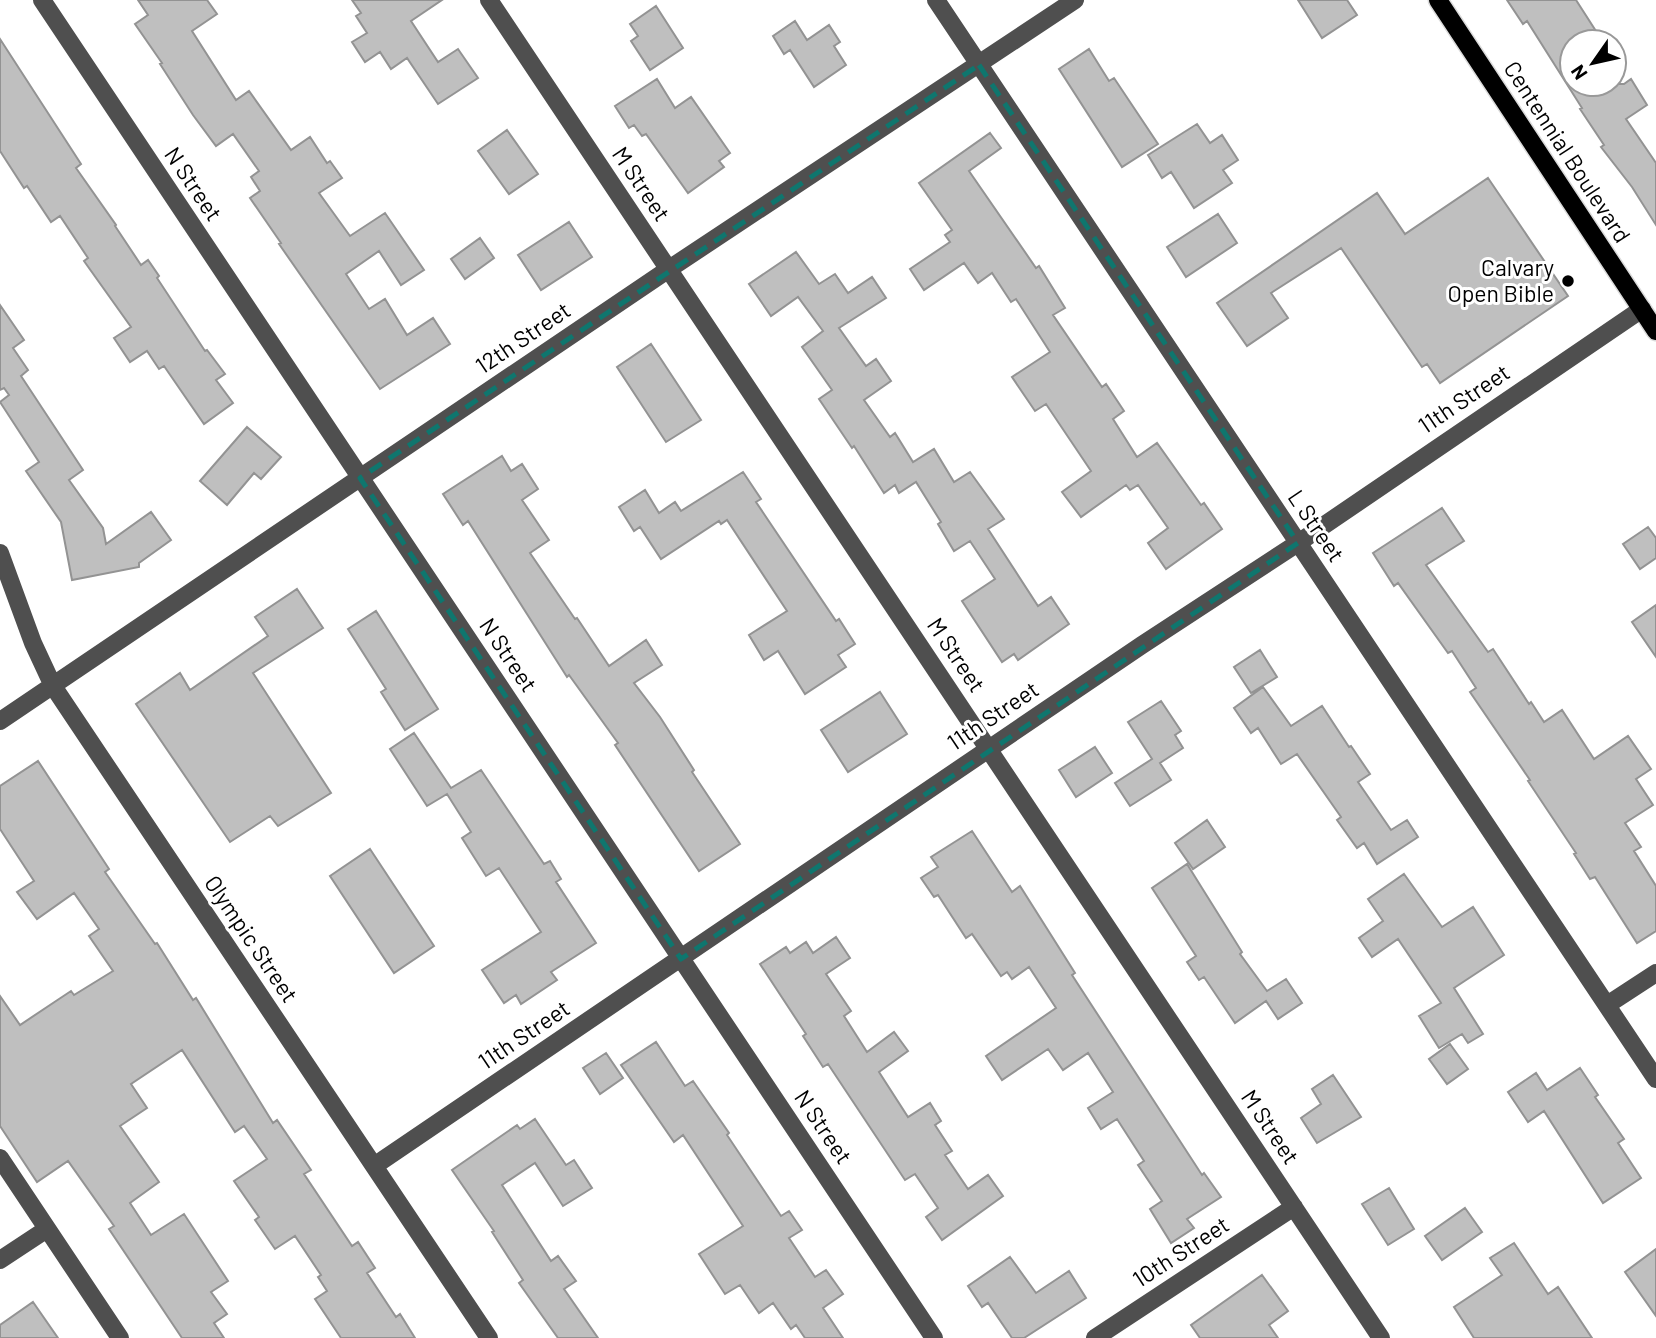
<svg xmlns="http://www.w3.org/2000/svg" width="1656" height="1338" viewBox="0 0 1656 1338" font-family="Barlow,sans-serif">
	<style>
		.building { fill: #bfbfbf; stroke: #939393; stroke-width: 2 }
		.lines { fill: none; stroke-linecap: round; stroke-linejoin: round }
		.major-casing { stroke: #dbdbdb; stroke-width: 21 }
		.minor { stroke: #4f4f4f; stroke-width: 18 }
		.major { stroke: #000; stroke-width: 18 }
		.marked { fill: none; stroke: #0f766e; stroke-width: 5; stroke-dasharray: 14 9; stroke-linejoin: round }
		.poi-dot { fill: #000; stroke: #fff; stroke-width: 2.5 }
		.labels { text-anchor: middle; stroke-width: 6; stroke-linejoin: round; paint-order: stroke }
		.street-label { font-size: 23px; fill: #000; stroke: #fff }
		.poi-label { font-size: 23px; fill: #000; stroke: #fff; text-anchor: end }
	</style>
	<rect width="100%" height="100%" fill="#fff"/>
	<!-- building -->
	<path class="building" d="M138,0H207L217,14L192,31L236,100L249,91L291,150L310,137L327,163L330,161L342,178L319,193L350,236L385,213L424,270L401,285L379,251L346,274L369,309L385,299L407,335L433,318L450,344L380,389L279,244L281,243L250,198L260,191L251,177L259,171L233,134L216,146L193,115L160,64L162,63L135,24L148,15Z
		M352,0H442L411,21L438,62L458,49L478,78L438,104L407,58L391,69L380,52L365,62L352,42L367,33L356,16L361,13Z
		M1298,0H1347L1357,15L1322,38Z
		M1507,0H1576L1603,42H1572V84H1624L1631,79L1647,105L1626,119L1656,163V225L1632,187L1601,147L1604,145L1580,109L1582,108L1527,21L1523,24Z
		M656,6L683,48L650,70L631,41L638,36L630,24Z
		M795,21L807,40L829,25L840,42L834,46L846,65L814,87L790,50L784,54L773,36Z
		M0,39L81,164L76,168L116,225L115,226L141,265L148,260L159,276L157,278L205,351L207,350L225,374L216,380L233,403L204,424L164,366L159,369L147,351L130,362L114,338L131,327L84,261L88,258L60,216L51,222L27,186L24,188L0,151Z
		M1089,49L1109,81L1114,78L1158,144L1122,167L1059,69Z
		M657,79L675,108L691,97L730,153L719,161L724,167L688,193L646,134L642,136L634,125L629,128L615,106Z
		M1197,124L1210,143L1222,135L1238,160L1223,170L1232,183L1194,208L1171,172L1162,178L1148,155Z
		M507,130L538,174L509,194L478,151Z
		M990,133L1001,148L969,171L1036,268L1039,266L1065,308L1053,315L1102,387L1106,384L1124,411L1113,419L1137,457L1157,443L1201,505L1204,503L1222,529L1166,569L1148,543L1168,528L1138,485L1130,490L1126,485L1081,517L1062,492L1091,471L1046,404L1035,411L1012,377L1050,352L1016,299L1011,302L992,273L978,283L964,263L924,290L910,269L950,242L945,235L952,230L919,183Z
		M1488,178L1568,296L1440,383L1427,364L1422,367L1341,248L1271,293L1288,318L1247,346L1217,303L1377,193L1405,234Z
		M1218,214L1237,243L1186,277L1167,247Z
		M569,222L592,257L541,290L518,255Z
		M480,238L494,258L465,279L451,259Z
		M796,252L819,284L835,274L848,293L872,277L886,298L839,328L866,366L876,359L891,381L864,400L890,437L895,433L913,462L934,449L954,482L970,472L1004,519L988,529L1038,606L1051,597L1069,624L1018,660L1014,654L1002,662L962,601L995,579L970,541L954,551L938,524L941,522L916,482L899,493L895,485L884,493L854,446L852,448L819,399L832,390L802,347L823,331L798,297L771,316L749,284Z
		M0,305L24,340L13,348L28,370L21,376L83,470L69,480L103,528L106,544L151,512L171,540L139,563V567L72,580L61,522L26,471L39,462L0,402L9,395L4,388L0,390Z
		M651,344L701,420L666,442L617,367Z
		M247,427L281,457L261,479L254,473L227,505L200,481Z
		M502,456L511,471L522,464L538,489L522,500L549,540L530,553L575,619L577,618L609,666L646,640L662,665L634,683L660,717L694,770L692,772L740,844L699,871L615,745L618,743L569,675L567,677L468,521L463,525L443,494Z
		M743,472L761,499L756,502L836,621L839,619L855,644L838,655L846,667L805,694L778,651L764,660L749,635L787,611L727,520L721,524L719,521L661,559L640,527L634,531L619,507L645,490L659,513L675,502L681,511Z
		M1442,508L1464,541L1426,565L1488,652L1493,649L1529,704L1531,702L1544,722L1562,710L1594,759L1628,736L1651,769L1636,779L1653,805L1625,823L1641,847L1634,851L1656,886V931L1637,943L1595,877L1590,879L1574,854L1576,853L1528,781L1530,780L1470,692L1476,688L1452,651L1448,653L1398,583L1394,586L1373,553Z
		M1648,527L1656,538V558L1640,569L1623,544Z
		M297,589L323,628L253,673L331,793L278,826L270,816L230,842L136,704L180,673L190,690L268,636L255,617Z
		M1656,605V657L1632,622Z
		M376,611L438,709L405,730L381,692L386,689L348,629Z
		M1260,650L1277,677L1251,693L1234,667Z
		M1263,687L1291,726L1322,706L1349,747L1351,746L1370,774L1358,782L1391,830L1407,820L1418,837L1377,864L1364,843L1357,848L1337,820L1341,817L1297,754L1281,764L1258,728L1251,733L1234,708Z
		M880,692L907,734L848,772L821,730Z
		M1161,701L1181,731L1175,735L1183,748L1160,763L1171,780L1130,806L1115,783L1152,759L1128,722Z
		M414,733L451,788L481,770L544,864L550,861L561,879L556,882L596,943L551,972L557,980L521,1004L516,995L504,1003L482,970L541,932L499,868L486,876L462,838L471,832L447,794L427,806L390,749Z
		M1095,747L1112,773L1076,797L1059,770Z
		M38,761L109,869L105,872L155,944L157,943L193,1000L196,998L273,1123L277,1120L311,1170L304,1174L352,1246L358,1242L375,1268L367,1273L396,1317L400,1314L415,1338H341L315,1299L327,1291L318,1277L321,1275L295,1236L275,1249L255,1220L259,1217L234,1181L267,1159L244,1126L235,1132L182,1050L131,1084L147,1108L120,1126L159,1182L130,1203L151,1235L184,1214L228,1281L211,1292L227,1314L214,1323L224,1338H182L109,1229L114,1226L68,1161L37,1182L0,1126V996L20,1025L71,991L74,995L113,971L89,936L99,929L74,893L37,919L17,892L34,881L0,829V786Z
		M1207,820L1225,847L1193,869L1175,843Z
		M972,831L1012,892L1020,886L1075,973L1072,975L1202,1175L1204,1173L1221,1197L1187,1219L1194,1228L1171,1243L1150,1209L1162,1201L1138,1165L1144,1161L1117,1119L1101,1129L1088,1108L1113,1092L1088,1053L1063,1070L1048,1049L1002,1080L986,1056L1056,1008L1029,967L1012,979L1007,972L1001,976L972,934L966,938L938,895L934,897L921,878L938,867L931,857Z
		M370,849L434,946L394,973L330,876Z
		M1187,864L1242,952L1240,954L1267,991L1286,979L1302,1003L1278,1019L1266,1001L1235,1023L1204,977L1199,980L1187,962L1196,956L1152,888Z
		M1404,874L1442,927L1473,907L1504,955L1454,988L1483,1034L1468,1043L1462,1034L1439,1048L1419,1016L1441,1003L1398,939L1372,957L1359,938L1383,921L1368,899Z
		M836,937L850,958L826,974L851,1011L844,1016L867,1052L894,1032L908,1051L879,1072L908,1117L930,1103L941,1121L935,1125L952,1151L945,1155L968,1189L988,1175L1003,1196L942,1240L926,1217L938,1208L915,1174L905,1180L828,1064L823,1067L803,1036L806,1034L760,964L786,947L790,953L806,942L813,953Z
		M656,1042L685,1086L693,1081L729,1133L727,1135L781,1216L789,1211L802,1230L789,1238L815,1277L826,1270L843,1294L823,1308L843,1338H805L796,1325L791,1329L773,1303L759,1313L740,1285L725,1294L699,1254L743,1226L683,1135L674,1142L621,1065Z
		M1450,1044L1468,1069L1447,1084L1429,1059Z
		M606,1053L623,1078L600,1094L583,1068Z
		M1580,1068L1598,1095L1595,1097L1624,1139L1618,1143L1641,1178L1603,1203L1544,1111L1528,1122L1508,1092L1536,1073L1547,1090Z
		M1333,1075L1361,1117L1317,1143L1301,1118L1321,1104L1312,1089Z
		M535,1119L566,1165L574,1160L592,1188L563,1206L535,1163L502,1185L551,1261L558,1256L576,1281L564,1289L598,1338H558L519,1283L523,1280L492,1232L494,1231L452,1170L517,1125L520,1129Z
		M1389,1188L1414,1229L1388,1245L1362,1204Z
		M1465,1208L1482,1232L1442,1260L1425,1236Z
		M1514,1243L1548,1294L1558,1287L1592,1338H1474L1454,1307L1502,1275L1490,1258Z
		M1656,1249V1316L1625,1272Z
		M1010,1257L1036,1293L1069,1271L1086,1298L1024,1338H1012L988,1303L982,1307L968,1286Z
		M1262,1275L1288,1311L1269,1325L1278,1338H1200L1191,1325Z
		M33,1302L58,1338H0V1325Z"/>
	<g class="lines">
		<defs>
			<path id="major" d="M1438,0L1656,331"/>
		</defs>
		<!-- major casing -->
		<use href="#major" class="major-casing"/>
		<!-- minor -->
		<path class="minor" d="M42,0L934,1338
			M489,0L1381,1338
			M936,0L1656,1079
			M0,553L33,643L53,686L489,1338
			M0,721L669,269L1075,0
			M1607,1005L1656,973
			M0,1158L120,1338
			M374,1166L1142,645L1298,543L1642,309
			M0,1260L47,1229
			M1095,1338L1294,1207"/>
		<!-- major -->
		<use href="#major" class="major"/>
	</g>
	<!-- marked area -->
	<path class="marked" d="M979,65L1298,543L681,959L360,478Z"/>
	<!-- markers -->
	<circle class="poi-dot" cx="1568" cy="281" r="7"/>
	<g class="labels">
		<!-- street labels -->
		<g class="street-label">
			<text transform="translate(1567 152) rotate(57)" y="8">Centennial Boulevard</text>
			<text transform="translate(193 184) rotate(56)" y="8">N Street</text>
			<text transform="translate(641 184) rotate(56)" y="8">M Street</text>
			<text transform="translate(523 338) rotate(-34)" y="8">12th Street</text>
			<text transform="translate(1464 399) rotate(-34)" y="8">11th Street</text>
			<text transform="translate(1316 526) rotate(56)" y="8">L Street</text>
			<text transform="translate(508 655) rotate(56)" y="8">N Street</text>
			<text transform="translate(956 655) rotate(56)" y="8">M Street</text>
			<text transform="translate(993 716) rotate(-34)" y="8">11th Street</text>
			<text transform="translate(251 939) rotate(56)" y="8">Olympic Street</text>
			<text transform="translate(524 1035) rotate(-34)" y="8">11th Street</text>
			<text transform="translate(823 1127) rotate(56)" y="8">N Street</text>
			<text transform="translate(1270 1127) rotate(56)" y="8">M Street</text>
			<text transform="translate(1181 1252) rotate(-33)" y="8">10th Street</text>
		</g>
		<!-- poi labels -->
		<g class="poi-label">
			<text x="1554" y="276">Calvary<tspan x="1554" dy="26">Open Bible</tspan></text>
		</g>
	</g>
	<!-- north arrow -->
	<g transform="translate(1593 63) rotate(236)"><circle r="33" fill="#ffffff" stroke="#999999" stroke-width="2"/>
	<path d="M0-5L12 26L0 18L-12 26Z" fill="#000000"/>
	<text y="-10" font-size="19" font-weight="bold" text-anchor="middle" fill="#000000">N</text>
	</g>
</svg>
